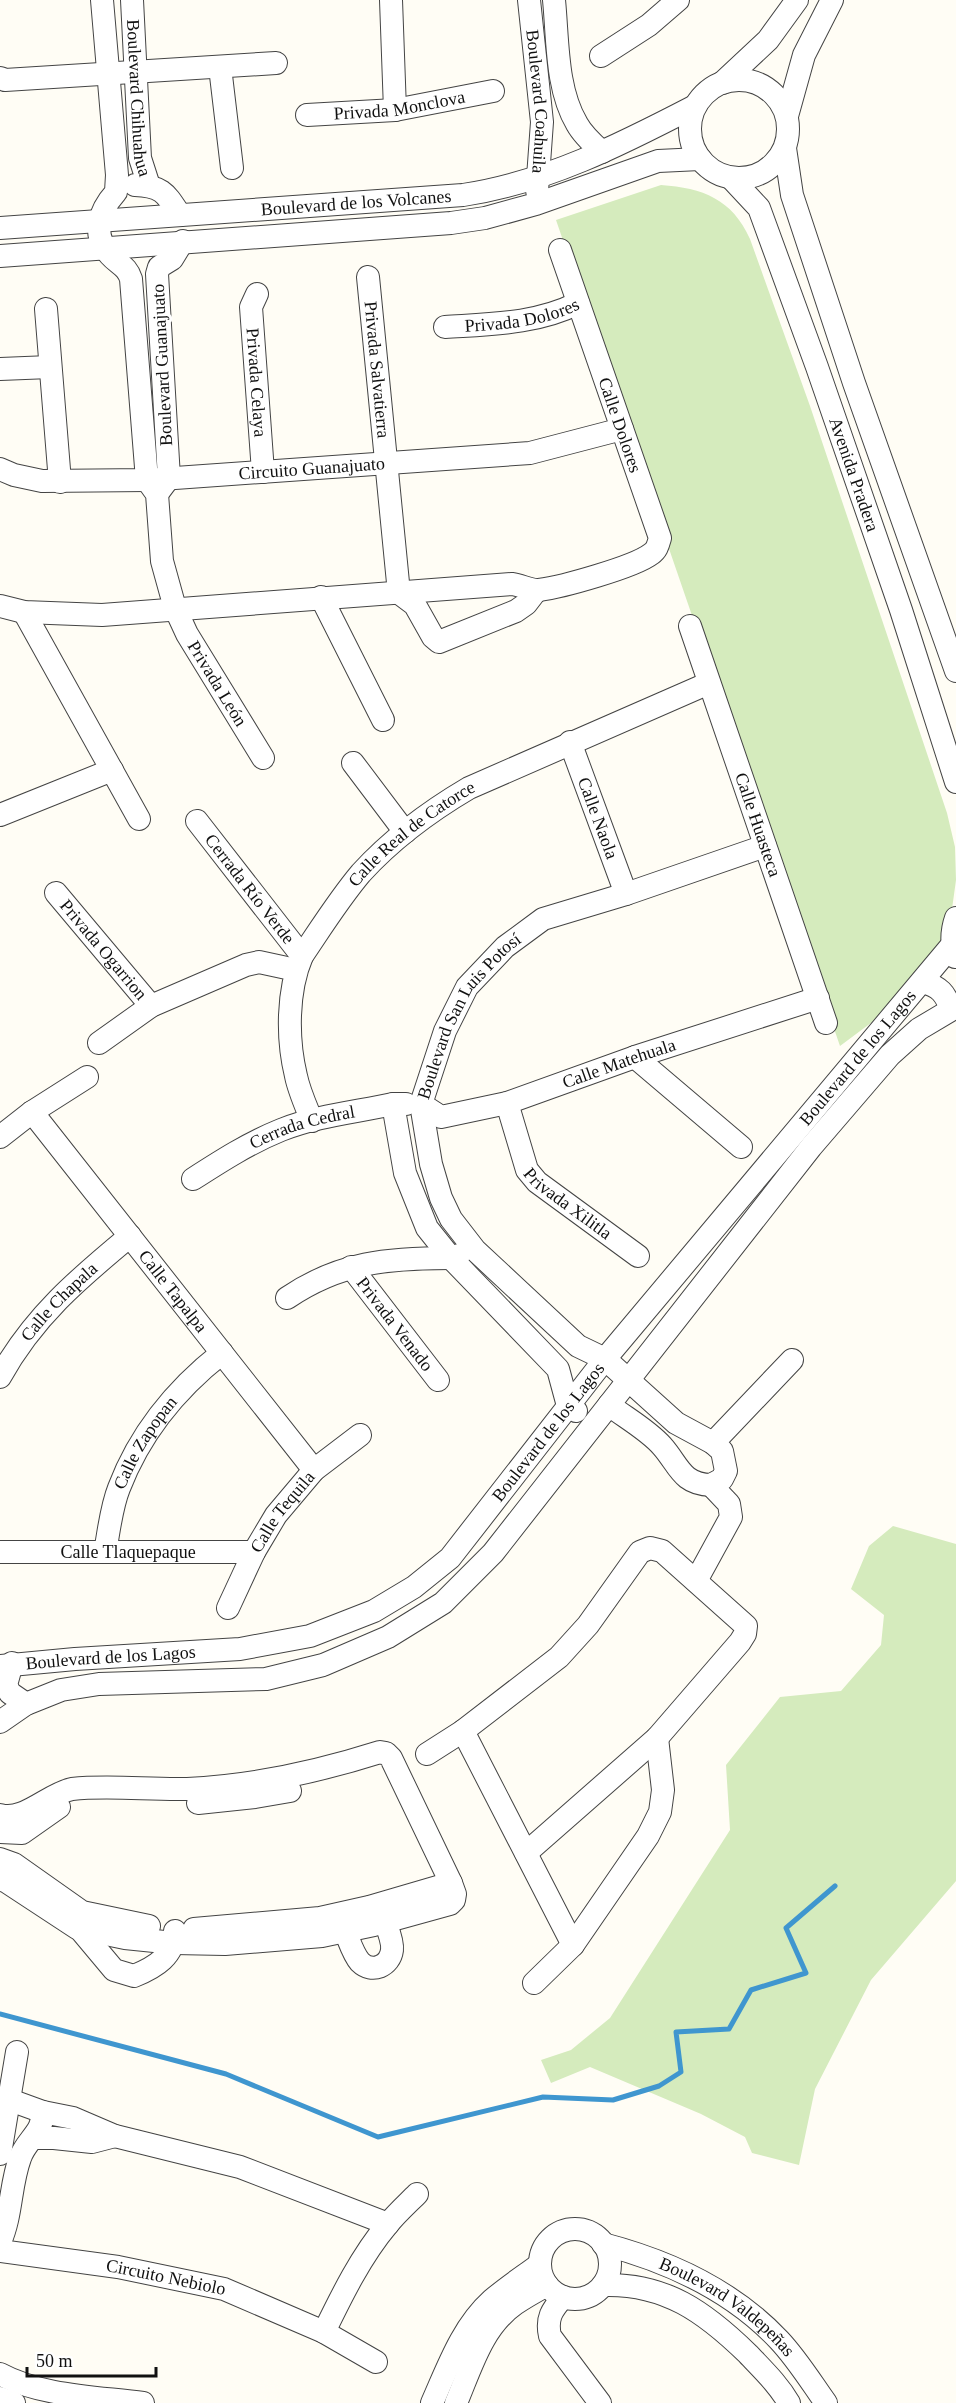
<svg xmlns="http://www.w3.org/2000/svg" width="956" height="2403" viewBox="0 0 956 2403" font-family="'Times New Roman',serif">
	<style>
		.park { fill: #d5ebbd }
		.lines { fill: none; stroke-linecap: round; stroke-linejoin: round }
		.stream { stroke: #3f96cf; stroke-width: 5 }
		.minor-casing { stroke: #444; stroke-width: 24 }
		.minor { stroke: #fff; stroke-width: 22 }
		.labels { text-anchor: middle; stroke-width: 6; stroke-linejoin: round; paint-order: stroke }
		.street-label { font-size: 18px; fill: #111; stroke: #fff }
	</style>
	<rect width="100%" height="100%" fill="#fffdf5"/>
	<!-- park -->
	<path class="park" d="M661,185C703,188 732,199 750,239L810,406L947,813L955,847L956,880L952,909L942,941L899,1002L840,1046L556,220Z
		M893,1526L956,1544V1881L871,1980L815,2089L799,2165L752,2153L745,2137L701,2114L590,2067L551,2083L541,2060L571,2050L610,2018L730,1830L726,1765L780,1697L841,1691L881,1645L884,1615L851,1589L869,1546Z"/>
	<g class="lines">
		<!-- stream -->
		<path class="stream" d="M0,2014L226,2074L378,2137L543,2097L613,2100L659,2086L681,2072L676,2032L729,2029L751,1990L806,1973L786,1928L835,1886"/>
		<defs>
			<g id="minor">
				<path id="s1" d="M102,0L117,175L116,192C99,211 91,234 110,255C119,265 127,266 131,279L147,480L157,494L162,561L175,608L187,634L263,758"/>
				<path id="s2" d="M132,0L140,158L149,186"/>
				<path d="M391,0L395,110"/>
				<path id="s3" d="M529,0L542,122L537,191"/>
				<path d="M554,0C558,40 556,89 577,124C583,135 593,144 602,152"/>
				<path d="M601,56L649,25L678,0"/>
				<path d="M220,67L232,168"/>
				<path d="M0,78L5,80L276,63"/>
				<circle cx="739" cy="129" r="49"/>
				<path d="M722,83L768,40L797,0"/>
				<path id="s4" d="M307,115L395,110L493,91"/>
				<path d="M787,116L804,55L832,0"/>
				<path d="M785,148L792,195L854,383L956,671"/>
				<path id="s5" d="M731,178L759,208L817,367L901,610L956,782"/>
				<path d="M135,185C163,186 166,194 180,215"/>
				<path id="s6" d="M0,228L463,195C545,183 622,144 695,106"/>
				<path d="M0,256L451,223L485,218L536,204L658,161L700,159"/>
				<path id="s7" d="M368,277L399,593L415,605L433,637L439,642L516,611L526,604L536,591"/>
				<path id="s8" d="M257,294L251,307L263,472"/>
				<path d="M46,309L60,482"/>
				<path id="s9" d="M445,327C490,324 537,324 578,303"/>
				<path d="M0,369L50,367"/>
				<path id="s10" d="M0,469L14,475L42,481L147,480L530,453L622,429"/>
				<path d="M160,490L169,478L157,274L159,267L172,259L183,241"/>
				<path d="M321,597L383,720"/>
				<path d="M0,606L24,612L102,615L512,584C521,585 531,591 539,590C562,587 634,567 651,554C657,550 658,545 660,538L560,250"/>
				<path d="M24,612L139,819"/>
				<path id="s11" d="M690,626L826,1023"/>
				<path id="s12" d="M570,742L626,894"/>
				<path d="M353,763L405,832"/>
				<path d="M0,815L112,770"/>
				<path id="s13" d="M197,821L302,956"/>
				<path id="s14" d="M56,893L151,1006"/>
				<path d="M955,957C951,943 951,932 956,918"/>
				<path d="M923,982C940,987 945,993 951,1009"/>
				<path d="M99,1043L151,1006L246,965L259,962L296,970"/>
				<path d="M635,1057L741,1147"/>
				<path id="s15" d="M507,1103L527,1170L537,1182L638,1256"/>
				<path d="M393,1104L405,1173L427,1228L451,1258L558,1369L568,1406L576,1411"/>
				<path id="s16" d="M421,1104L441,1117L507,1103L635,1057L818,998"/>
				<path id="s17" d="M32,1112L314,1470"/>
				<path id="s18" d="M312,1121C306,1106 299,1091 296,1076C287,1039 287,991 302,956C321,928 339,899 361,873C392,839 430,811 469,788L709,683"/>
				<path d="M0,1137L32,1112L87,1077"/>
				<path id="s19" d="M193,1179C221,1161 249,1143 281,1130C316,1116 356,1112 393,1104H406"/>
				<path id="s20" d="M351,1267L438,1380"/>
				<path d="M287,1298C340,1262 388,1258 451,1258L459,1255"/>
				<path id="s21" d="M0,1377C33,1317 78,1279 130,1236"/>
				<path id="s22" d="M609,1405C626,1418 648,1430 662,1446C679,1465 681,1484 711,1485L722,1479L726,1471L722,1451L713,1443L676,1423L605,1359L578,1346L475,1250L451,1219L441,1198L431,1164L421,1104L445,1031L467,987L505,947L543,919L626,894L765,846"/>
				<path d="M713,1443L792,1360"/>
				<path id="s23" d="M0,1552H254"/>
				<path id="s24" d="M105,1552C109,1531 111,1508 119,1488C140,1433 176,1389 222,1353"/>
				<path d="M696,1581L731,1517L729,1504L711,1485"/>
				<path id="s25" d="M228,1608L254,1552L276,1515L314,1470L360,1435"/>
				<path d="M12,1663L6,1685L10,1693L26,1704"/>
				<path id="s26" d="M0,1666L75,1659L240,1649L310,1636L374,1611L414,1587L450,1558L605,1359L952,945"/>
				<path d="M0,1722L26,1704L61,1690L99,1684L266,1679L323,1665L388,1637L443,1603L493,1553L811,1147L890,1055L919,1029L956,1007"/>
				<path d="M463,1731L573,1945"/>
				<path d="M427,1754L463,1731L559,1657L588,1625L640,1552L650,1548L662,1551L746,1626L745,1634L740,1642L657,1738L526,1853"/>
				<path d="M198,1803L255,1797L290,1791"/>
				<path d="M0,1815C24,1822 48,1794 72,1789C110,1785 149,1790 187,1789C253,1786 317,1772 380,1752L386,1753L391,1758L451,1883L455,1894L454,1900L450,1904L374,1925L322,1936L225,1944L174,1943L125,1938L77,1928L7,1882L0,1879"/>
				<path d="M0,1832L22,1833L59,1807"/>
				<path d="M0,1859L14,1864L82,1912L149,1926"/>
				<path d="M78,1927L114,1970L134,1976C156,1967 174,1956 175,1931"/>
				<path d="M194,1929L320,1918L369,1907L451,1883"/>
				<path d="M345,1931C349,1940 353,1954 360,1962C372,1974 390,1966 392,1950C393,1941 388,1930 385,1922"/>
				<path d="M534,1983L573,1945L648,1836L660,1812L663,1790L657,1738"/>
				<path d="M10,2100L43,2112L73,2118L115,2136L240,2167L388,2224"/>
				<path d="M34,2138H54L92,2142L115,2136"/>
				<path d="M0,2154L17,2052"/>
				<circle cx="575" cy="2264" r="35"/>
				<path d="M0,2242C12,2215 10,2185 20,2158C26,2140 43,2133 43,2112"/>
				<path id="s27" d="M603,2244C668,2261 732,2290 779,2340C797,2359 811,2382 826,2403"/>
				<path id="s28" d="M0,2251L118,2267L224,2289L324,2332L376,2362"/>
				<path d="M603,2285C665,2283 705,2312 748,2354C763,2370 778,2384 789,2403"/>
				<path d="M563,2297C552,2310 546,2318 550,2336L600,2403"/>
				<path d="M324,2332C342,2295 361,2256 388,2224C396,2214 407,2204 417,2194"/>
				<path d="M0,2374C40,2396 98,2397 143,2403"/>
				<path d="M0,2398L14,2403"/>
				<path d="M432,2403C448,2367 462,2327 492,2300C507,2287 524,2276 540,2264"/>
				<path d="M456,2403C471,2368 482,2327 515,2304C525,2297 536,2291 547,2285"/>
			</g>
		</defs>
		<!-- minor casing -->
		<use href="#minor" class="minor-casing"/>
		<!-- minor -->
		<use href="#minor" class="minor"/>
	</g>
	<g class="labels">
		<!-- street labels -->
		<g class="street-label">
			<text dy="6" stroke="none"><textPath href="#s2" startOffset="98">Boulevard Chihuahua</textPath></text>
			<text dy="6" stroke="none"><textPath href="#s3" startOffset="102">Boulevard Coahuila</textPath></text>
			<text dy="6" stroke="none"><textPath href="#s4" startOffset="93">Privada Monclova</textPath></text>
			<text dy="6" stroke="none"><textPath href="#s6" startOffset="357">Boulevard de los Volcanes</textPath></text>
			<text dy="6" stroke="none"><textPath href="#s9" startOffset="78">Privada Dolores</textPath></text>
			<text transform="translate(162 365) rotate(-93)" y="6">Boulevard Guanajuato</text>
			<text dy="6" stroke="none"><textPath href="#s7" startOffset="93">Privada Salvatierra</textPath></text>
			<text dy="6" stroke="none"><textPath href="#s8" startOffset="90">Privada Celaya</textPath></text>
			<text transform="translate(620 425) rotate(71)" y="6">Calle Dolores</text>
			<text dy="6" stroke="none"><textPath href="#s10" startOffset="314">Circuito Guanajuato</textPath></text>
			<text dy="6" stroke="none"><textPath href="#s5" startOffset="324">Avenida Pradera</textPath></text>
			<text dy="6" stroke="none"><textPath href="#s1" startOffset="717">Privada León</textPath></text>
			<text dy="6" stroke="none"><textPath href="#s12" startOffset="81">Calle Naola</textPath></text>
			<text dy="6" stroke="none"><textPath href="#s11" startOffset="210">Calle Huasteca</textPath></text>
			<text dy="6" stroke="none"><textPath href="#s18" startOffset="336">Calle Real de Catorce</textPath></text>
			<text dy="6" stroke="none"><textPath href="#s13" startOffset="86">Cerrada Río Verde</textPath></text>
			<text dy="6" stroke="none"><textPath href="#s14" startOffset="74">Privada Ogarrion</textPath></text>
			<text dy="6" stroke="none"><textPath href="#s22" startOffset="756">Boulevard San Luis Potosí</textPath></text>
			<text dy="6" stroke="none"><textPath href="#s26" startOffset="1119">Boulevard de los Lagos</textPath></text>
			<text dy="6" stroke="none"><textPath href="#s16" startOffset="210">Calle Matehuala</textPath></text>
			<text dy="6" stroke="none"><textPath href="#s19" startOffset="122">Cerrada Cedral</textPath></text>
			<text dy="6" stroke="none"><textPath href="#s15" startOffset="123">Privada Xilitla</textPath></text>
			<text dy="6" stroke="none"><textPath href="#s17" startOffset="228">Calle Tapalpa</textPath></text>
			<text dy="6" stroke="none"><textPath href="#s21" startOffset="96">Calle Chapala</textPath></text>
			<text dy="6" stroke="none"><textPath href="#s20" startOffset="72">Privada Venado</textPath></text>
			<text dy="6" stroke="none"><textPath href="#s26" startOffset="633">Boulevard de los Lagos</textPath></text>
			<text dy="6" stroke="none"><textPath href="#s24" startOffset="118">Calle Zapopan</textPath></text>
			<text dy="6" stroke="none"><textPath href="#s25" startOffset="111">Calle Tequila</textPath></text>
			<text dy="6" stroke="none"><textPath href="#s23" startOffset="128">Calle Tlaquepaque</textPath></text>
			<text dy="6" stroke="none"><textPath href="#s26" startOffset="111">Boulevard de los Lagos</textPath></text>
			<text dy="6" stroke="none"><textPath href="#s28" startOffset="168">Circuito Nebiolo</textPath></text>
			<text dy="6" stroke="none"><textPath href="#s27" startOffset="141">Boulevard Valdepeñas</textPath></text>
		</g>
	</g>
	<!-- scale -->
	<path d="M27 2367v9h129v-9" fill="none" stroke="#111111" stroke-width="3"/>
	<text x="36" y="2367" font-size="18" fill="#111111" stroke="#ffffff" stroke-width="4.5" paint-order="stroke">50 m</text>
</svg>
